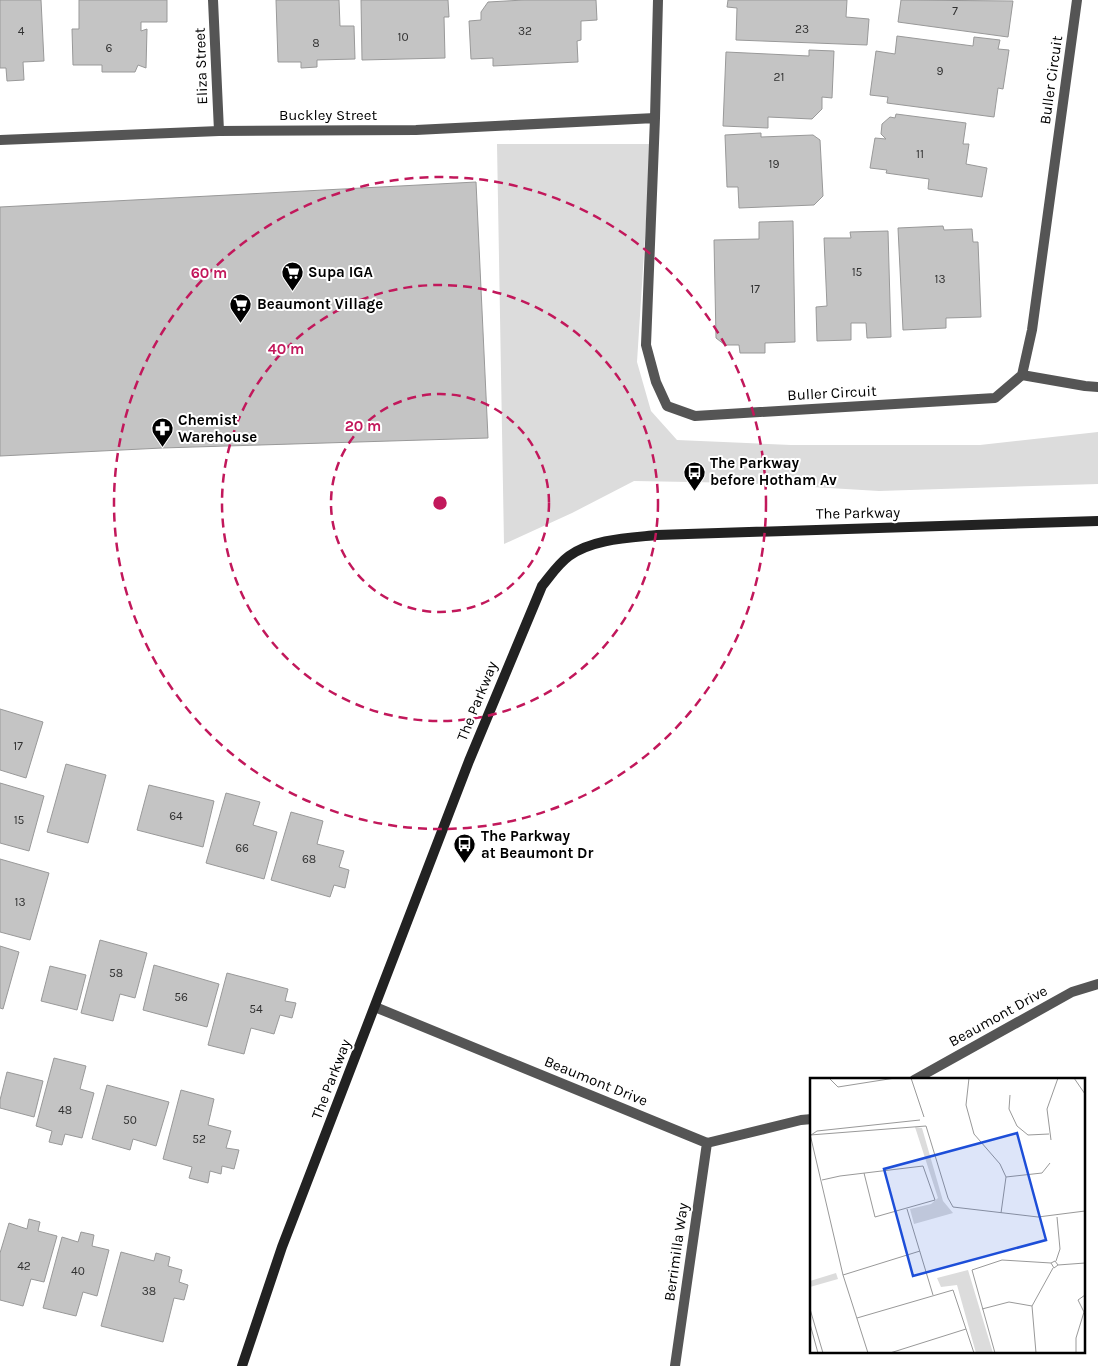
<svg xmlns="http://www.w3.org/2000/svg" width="1098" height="1366" viewBox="0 0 1098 1366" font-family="Karla,sans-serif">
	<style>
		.green { fill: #dcdcdc }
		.building { fill: #c4c4c4; stroke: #999 }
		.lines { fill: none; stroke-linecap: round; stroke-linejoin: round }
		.lane { stroke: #555; stroke-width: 10 }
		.street { stroke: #555; stroke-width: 10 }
		.secondary { stroke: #222; stroke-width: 10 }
		.ring { fill: none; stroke: #c2185b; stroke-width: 2.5; stroke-dasharray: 9 6 }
		.labels { text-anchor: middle; stroke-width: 4; stroke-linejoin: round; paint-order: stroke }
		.number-label { font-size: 12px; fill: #313131 }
		.street-label { font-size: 15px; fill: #000; stroke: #fff }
		.poi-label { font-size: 15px; font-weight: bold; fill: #000; stroke: #fff; text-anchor: start }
		.inset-road { fill: none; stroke: #999; stroke-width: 1 }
		.view { fill: #1d4ed8; fill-opacity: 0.15; stroke: #1d4ed8; stroke-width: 2.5 }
		.inset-edge { fill: none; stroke: #000; stroke-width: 2.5 }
		.centre { fill: #c2185b; stroke: #fff; stroke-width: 2.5 }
		.ring-label { font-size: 15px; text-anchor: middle; font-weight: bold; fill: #c2185b; stroke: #fff; stroke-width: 4; stroke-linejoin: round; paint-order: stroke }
	</style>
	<rect width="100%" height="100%" fill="#fff"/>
	<!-- green -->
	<path class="green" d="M497,144H651L637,362L651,411L677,440L791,445H980L1098,432V484L879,491L745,483L634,481L572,513L504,544Z"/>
	<!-- building -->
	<path class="building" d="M0,0H41L44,61L23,62L24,80L7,81L6,68H0Z
		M79,0H167V22H141V31L147,29L146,68L138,65L135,72H102V65H73L72,29H79Z
		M276,0H339L340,26H354L355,59L317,60V67L301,68V62H278Z
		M361,0H448L449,17H444L445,58L362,60Z
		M524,0H596L597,20L581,21V40L577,41L578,62L493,66V58L471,59L469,21L481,20V12L488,2Z
		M728,0H847L846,17L869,19L867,45L736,40L737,8L727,7Z
		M901,0L1013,1L1008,37L898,22Z
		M897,36L973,46L974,37L1000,40L998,49L1009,50L1003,89L998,88L994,117L887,103L888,97L870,95L876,51L895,54Z
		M809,50L834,51L832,98L822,97V109L812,119L768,117V128L723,126L726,52L809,56Z
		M896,114L966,123L963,144H969L966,164L987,168L982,197L928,189L929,179L886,173L887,170L870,168L875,138L886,139L881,134L882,124L890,117L895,118Z
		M761,133V137L813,135L820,140L823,196L814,205L739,208L738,187H727L725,135Z
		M476,182L488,438L162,448L0,456V207Z
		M793,221L795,342L765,343V353H740L739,345H725L716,338L714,240L759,239V222Z
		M943,226L944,230L972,229L973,242H978L981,317L946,318V328L903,330L898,228Z
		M888,231L891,337L867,338L866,323H851V340L817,341L816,307L827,306L824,238H851L850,232Z
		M0,709L43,722L26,778L0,770Z
		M66,764L106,775L88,843L47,832Z
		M0,783L44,796L29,851L0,843Z
		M149,785L214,801L203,847L137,830Z
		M226,793L260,802L253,825L277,832L264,879L206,863Z
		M291,812L323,821L317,844L344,851L339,867L349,870L345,888L334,885L330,897L271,880Z
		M0,859L49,873L30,940L0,932Z
		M100,940L147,953L135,998L120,994L113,1021L81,1013Z
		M0,946L19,952L3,1009L0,1008Z
		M154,965L219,984L207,1027L143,1010Z
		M50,966L86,975L77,1010L41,1001Z
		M227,973L288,989L285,1001L296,1003L292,1018L280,1015L274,1034L251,1028L244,1054L208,1045Z
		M54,1058L86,1066L80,1089L94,1093L82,1138L65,1134L62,1145L49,1142L52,1131L36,1126Z
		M7,1072L43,1081L34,1117L0,1108V1100Z
		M107,1085L169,1102L156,1146L133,1139L130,1150L92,1139Z
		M181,1090L214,1099L208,1125L231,1131L226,1148L239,1150L234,1169L222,1166L221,1174L210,1171L208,1183L189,1178L192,1167L163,1159Z
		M29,1219L40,1222L38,1231L57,1236L44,1282L31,1279L23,1306L0,1300V1253L9,1223L27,1229Z
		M81,1232L94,1235L92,1246L109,1250L97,1296L83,1292L76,1316L43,1308L62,1237L78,1242Z
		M121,1252L154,1261L156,1253L170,1257L168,1266L182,1270L179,1282L188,1285L184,1300L174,1298L163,1342L101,1326Z"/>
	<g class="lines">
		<!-- lane -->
		<path class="lane" d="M1022,375L1085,386L1098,387"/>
		<!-- street -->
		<path class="street" d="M213,0L219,131
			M658,0L655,118L646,345L656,382L667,406L695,416L995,398L1022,375L1032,330L1077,0
			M0,140L219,131L416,130L655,118
			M375,1007L707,1143L801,1120L812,1119
			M914,1080L1072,992L1098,984
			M675,1366L707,1143"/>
		<!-- secondary -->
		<path class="secondary" d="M242,1366L282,1247L469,761L542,586C551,575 558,564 569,556C593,539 628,538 657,535L1098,521"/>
	</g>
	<!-- distance rings -->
	<g class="ring">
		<circle cx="440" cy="503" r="109"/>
		<circle cx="440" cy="503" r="218"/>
		<circle cx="440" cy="503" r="326"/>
	</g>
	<!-- icons -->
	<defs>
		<symbol id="supermarket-pin" viewBox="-11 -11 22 30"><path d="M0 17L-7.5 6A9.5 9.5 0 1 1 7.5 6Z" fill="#000" stroke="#fff"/><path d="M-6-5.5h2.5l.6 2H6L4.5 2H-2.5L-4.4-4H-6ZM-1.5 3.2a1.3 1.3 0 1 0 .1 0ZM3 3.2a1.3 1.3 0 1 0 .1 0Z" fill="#fff"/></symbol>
		<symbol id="pharmacy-pin" viewBox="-11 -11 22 30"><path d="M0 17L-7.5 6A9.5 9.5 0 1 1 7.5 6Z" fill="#000" stroke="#fff"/><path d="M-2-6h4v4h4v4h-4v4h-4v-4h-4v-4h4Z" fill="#fff"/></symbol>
		<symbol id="bus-pin" viewBox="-11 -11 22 30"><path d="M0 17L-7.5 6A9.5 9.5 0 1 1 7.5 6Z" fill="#000" stroke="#fff"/><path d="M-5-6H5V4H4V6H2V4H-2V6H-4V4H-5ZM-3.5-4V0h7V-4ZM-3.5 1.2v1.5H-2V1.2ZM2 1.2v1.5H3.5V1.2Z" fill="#fff"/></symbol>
	</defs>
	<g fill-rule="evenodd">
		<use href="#supermarket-pin" x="280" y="260" width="25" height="34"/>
		<use href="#supermarket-pin" x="228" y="292" width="25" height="34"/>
		<use href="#pharmacy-pin" x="150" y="416" width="25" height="34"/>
		<use href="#bus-pin" x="682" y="460" width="25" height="34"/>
		<use href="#bus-pin" x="452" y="832" width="25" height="34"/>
	</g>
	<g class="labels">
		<!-- number labels -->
		<g class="number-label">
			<text x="955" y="15">7</text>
			<text x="802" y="33">23</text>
			<text x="21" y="35">4</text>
			<text x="525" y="35">32</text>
			<text x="403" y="41">10</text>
			<text x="316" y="47">8</text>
			<text x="109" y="52">6</text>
			<text x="940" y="75">9</text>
			<text x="779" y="81">21</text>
			<text x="920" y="158">11</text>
			<text x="774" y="168">19</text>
			<text x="857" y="276">15</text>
			<text x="940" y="283">13</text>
			<text x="755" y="293">17</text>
			<text x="18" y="750">17</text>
			<text x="176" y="820">64</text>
			<text x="19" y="824">15</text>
			<text x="242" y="852">66</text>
			<text x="309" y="863">68</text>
			<text x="20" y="906">13</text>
			<text x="116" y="977">58</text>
			<text x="181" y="1001">56</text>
			<text x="256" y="1013">54</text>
			<text x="65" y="1114">48</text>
			<text x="130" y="1124">50</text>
			<text x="199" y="1143">52</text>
			<text x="24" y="1270">42</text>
			<text x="78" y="1275">40</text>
			<text x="149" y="1295">38</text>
		</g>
		<!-- street labels -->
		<g class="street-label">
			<text transform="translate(201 66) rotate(-92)" y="5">Eliza Street</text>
			<text transform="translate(1051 80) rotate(-82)" y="5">Buller Circuit</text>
			<text x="328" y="120">Buckley Street</text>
			<text transform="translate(832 393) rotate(-3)" y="5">Buller Circuit</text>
			<text transform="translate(858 513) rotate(-1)" y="5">The Parkway</text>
			<text transform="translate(477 701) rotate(-68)" y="5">The Parkway</text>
			<text transform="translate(998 1016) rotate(-29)" y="5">Beaumont Drive</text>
			<text transform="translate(331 1079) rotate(-69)" y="5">The Parkway</text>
			<text transform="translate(596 1081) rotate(22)" y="5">Beaumont Drive</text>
			<text transform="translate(676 1252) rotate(-82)" y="5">Berrimilla Way</text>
		</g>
		<!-- poi labels -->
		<g class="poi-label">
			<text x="308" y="277">Supa IGA</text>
			<text x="257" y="309">Beaumont Village</text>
			<text x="178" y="425">Chemist<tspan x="178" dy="17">Warehouse</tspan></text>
			<text x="710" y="468">The Parkway<tspan x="710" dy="17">before Hotham Av</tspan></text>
			<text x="481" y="841">The Parkway<tspan x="481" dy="17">at Beaumont Dr</tspan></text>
		</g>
	</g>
	<!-- overview -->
	<g transform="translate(810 1078)">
		<rect width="275" height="275" fill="#fff"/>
		<path d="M105,49L112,50L133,123L143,135L104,146L100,131L121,126L128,120ZM158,192L183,275H166L147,207L131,209L127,200ZM26,195L28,201L0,209V203Z" fill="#dcdcdc"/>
		<path class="inset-road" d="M19,0L28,9L85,0M101,0L114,39M159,0L156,27L164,56L190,86L196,99L191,135M264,0L275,16M200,17L199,31L207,48L218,57L239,56M116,48L138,120L143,129L228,139L275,133M0,56L33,197L58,275M0,57L116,48M1,57L7,53L110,42M241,62L237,31L248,0M196,99L232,95L240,85M12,102L30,98L113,88L125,122L65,139L54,95M97,131L123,217M246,183L250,171L247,139M248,187L275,185M33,197L110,173M0,231L13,275M172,231L199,224L222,228M47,240L143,212L164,275M0,246L8,275M80,275L156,251M185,275L162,192L192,182L241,185L245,183L248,187L244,190L241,185M226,275L222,228L243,190M266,275V260L274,234L268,222L275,217"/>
		<path class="view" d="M207,55L236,162L103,198L74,91Z"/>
		<rect width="275" height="275" class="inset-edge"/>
	</g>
	<circle cx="440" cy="503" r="8" class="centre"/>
	<g class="ring-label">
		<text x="209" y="278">60 m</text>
		<text x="286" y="354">40 m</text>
		<text x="363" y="431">20 m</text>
	</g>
</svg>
